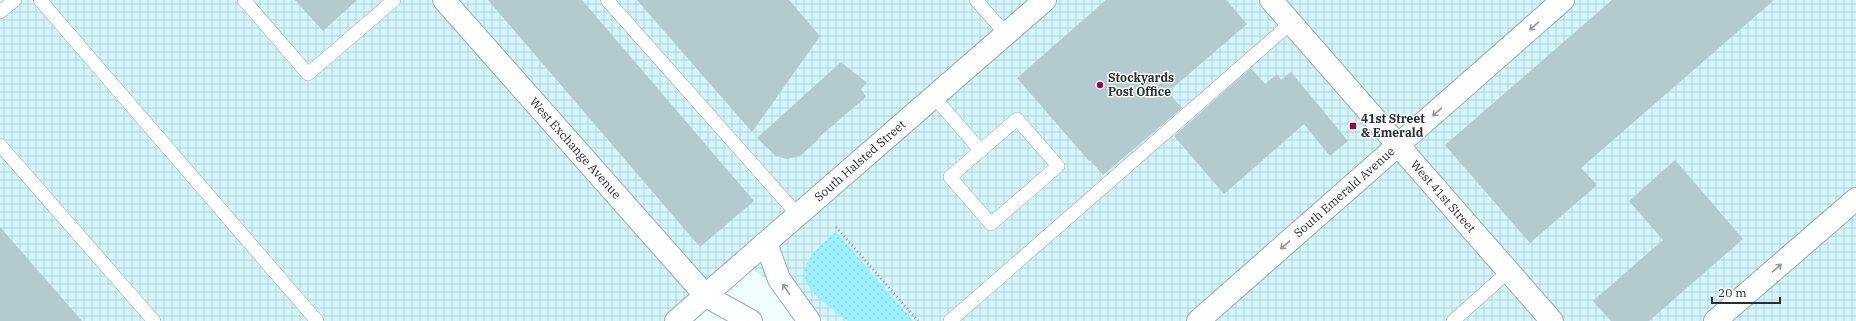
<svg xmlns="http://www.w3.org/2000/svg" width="1856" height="321" viewBox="0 0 1856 321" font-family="'IBM Plex Serif',serif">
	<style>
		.industrial { fill: url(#industrial-grid) }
		.garden { fill: url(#garden-dots) }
		.building { fill: #b3cbcf }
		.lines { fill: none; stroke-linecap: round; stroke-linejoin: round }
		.service-casing { stroke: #97aeb1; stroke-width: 14 }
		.minor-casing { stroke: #97aeb1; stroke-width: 24 }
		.tertiary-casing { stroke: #97aeb1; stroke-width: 24 }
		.secondary-casing { stroke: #97aeb1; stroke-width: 24 }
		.path { stroke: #889496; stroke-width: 2.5; stroke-dasharray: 1 3; stroke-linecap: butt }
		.service { stroke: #fff; stroke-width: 13 }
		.minor { stroke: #fff; stroke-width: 22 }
		.tertiary { stroke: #fff; stroke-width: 22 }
		.secondary { stroke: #fff; stroke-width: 22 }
		.oneway { stroke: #929898 }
		.poi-dot { fill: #9a0858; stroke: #fff; stroke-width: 1.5 }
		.labels { text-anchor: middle; stroke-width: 3; stroke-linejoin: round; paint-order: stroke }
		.poi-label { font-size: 12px; font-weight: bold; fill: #263031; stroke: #fff; text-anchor: start }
		.street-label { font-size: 12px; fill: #263031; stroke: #fff }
	</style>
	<defs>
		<pattern id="industrial-grid" width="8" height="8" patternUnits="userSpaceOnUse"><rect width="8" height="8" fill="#d3f6fb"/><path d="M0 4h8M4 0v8" fill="none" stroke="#b5d3d8"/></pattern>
		<pattern id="garden-dots" width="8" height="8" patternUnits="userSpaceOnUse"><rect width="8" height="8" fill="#9af1fd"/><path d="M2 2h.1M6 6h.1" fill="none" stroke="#85cfd9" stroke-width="1.8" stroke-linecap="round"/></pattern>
	</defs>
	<rect width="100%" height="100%" fill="#eefdff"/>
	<!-- industrial -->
	<path class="industrial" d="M0,0H1856V321H827L743,263L676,321H0Z"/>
	<!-- garden -->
	<path class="garden" d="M836,232L913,321C902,321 855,321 848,321C841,317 833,309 826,304C788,276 807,256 836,232Z"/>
	<!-- building -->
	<path class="building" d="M295,0H357L323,31Z
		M488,0H582L754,201L700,247Z
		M637,0H789L820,36L752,132Z
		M1106,0H1226L1247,24L1168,92L1182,108L1103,175L1090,160L1089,161L1017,78Z
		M1612,0H1774L1581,168L1597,185L1530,243L1445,145Z
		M841,62L867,83L861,89L866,97L818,138L819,139L800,156L787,159L776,156L757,138Z
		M1251,68L1265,84L1277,74L1281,80L1291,72L1348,141L1330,156L1304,124L1224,194L1174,136Z
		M1675,160L1743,239L1649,321H1611L1593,301L1663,240L1629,201Z
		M0,227L82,321H0Z"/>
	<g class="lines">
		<defs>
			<path id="service" d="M40,0L317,321
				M244,0L308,74L394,0
				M607,0L798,215
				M976,0L1006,34
				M0,12L15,0
				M934,97L981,151
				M1017,119L1058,166L991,224L950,177Z
				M0,145L154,321
				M950,321L1291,23
				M1453,321L1509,271"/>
			<g id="minor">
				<path id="s1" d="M1271,0L1552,321"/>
				<path id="s2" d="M1198,321L1563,0"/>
				<path d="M1715,321L1856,199"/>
			</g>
			<g id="tertiary">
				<path id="s3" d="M444,0L706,296L751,321"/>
			</g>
			<g id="secondary">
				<path d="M766,243L779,279L809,321"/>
				<path id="s4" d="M676,321L1045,0"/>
			</g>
		</defs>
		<!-- service casing -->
		<use href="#service" class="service-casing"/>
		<!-- minor casing -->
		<use href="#minor" class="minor-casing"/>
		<!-- tertiary casing -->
		<use href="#tertiary" class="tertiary-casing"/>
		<!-- secondary casing -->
		<use href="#secondary" class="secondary-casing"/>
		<!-- path -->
		<path class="path" d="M836,227L918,321"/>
		<!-- service -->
		<use href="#service" class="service"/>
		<!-- minor -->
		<use href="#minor" class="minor"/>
		<!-- tertiary -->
		<use href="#tertiary" class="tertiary"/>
		<!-- secondary -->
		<use href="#secondary" class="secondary"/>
	</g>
	<!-- one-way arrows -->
	<defs><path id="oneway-shaft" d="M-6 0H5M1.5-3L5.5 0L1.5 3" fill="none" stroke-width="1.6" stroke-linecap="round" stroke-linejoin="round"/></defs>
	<g class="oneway">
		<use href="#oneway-shaft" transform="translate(1534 26) rotate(139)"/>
		<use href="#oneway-shaft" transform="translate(1437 112) rotate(139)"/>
		<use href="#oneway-shaft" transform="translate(1285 245) rotate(139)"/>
		<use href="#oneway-shaft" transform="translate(1777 268) rotate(-41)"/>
		<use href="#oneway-shaft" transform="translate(786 289) rotate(-124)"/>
	</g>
	<!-- markers -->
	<g class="poi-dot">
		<circle cx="1100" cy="85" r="4"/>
		<rect x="1349" y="122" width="8" height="8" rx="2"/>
	</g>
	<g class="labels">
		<!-- poi labels -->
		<g class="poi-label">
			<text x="1108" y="82">Stockyards<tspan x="1108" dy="14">Post Office</tspan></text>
			<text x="1361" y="123">41st Street<tspan x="1361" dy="14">&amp; Emerald</tspan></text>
		</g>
		<!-- street labels -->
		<g class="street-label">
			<text dy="4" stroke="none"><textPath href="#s3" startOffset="198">West Exchange Avenue</textPath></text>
			<text dy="4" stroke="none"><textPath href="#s4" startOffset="244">South Halsted Street</textPath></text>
			<text dy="4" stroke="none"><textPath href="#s2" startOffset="195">South Emerald Avenue</textPath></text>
			<text dy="4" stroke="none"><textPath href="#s1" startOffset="261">West 41st Street</textPath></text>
		</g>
	</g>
	<!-- scale -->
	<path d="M1712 297v6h68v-6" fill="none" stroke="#263031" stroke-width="2"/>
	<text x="1718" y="297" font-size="12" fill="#263031" stroke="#ffffff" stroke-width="3" paint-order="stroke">20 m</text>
</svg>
